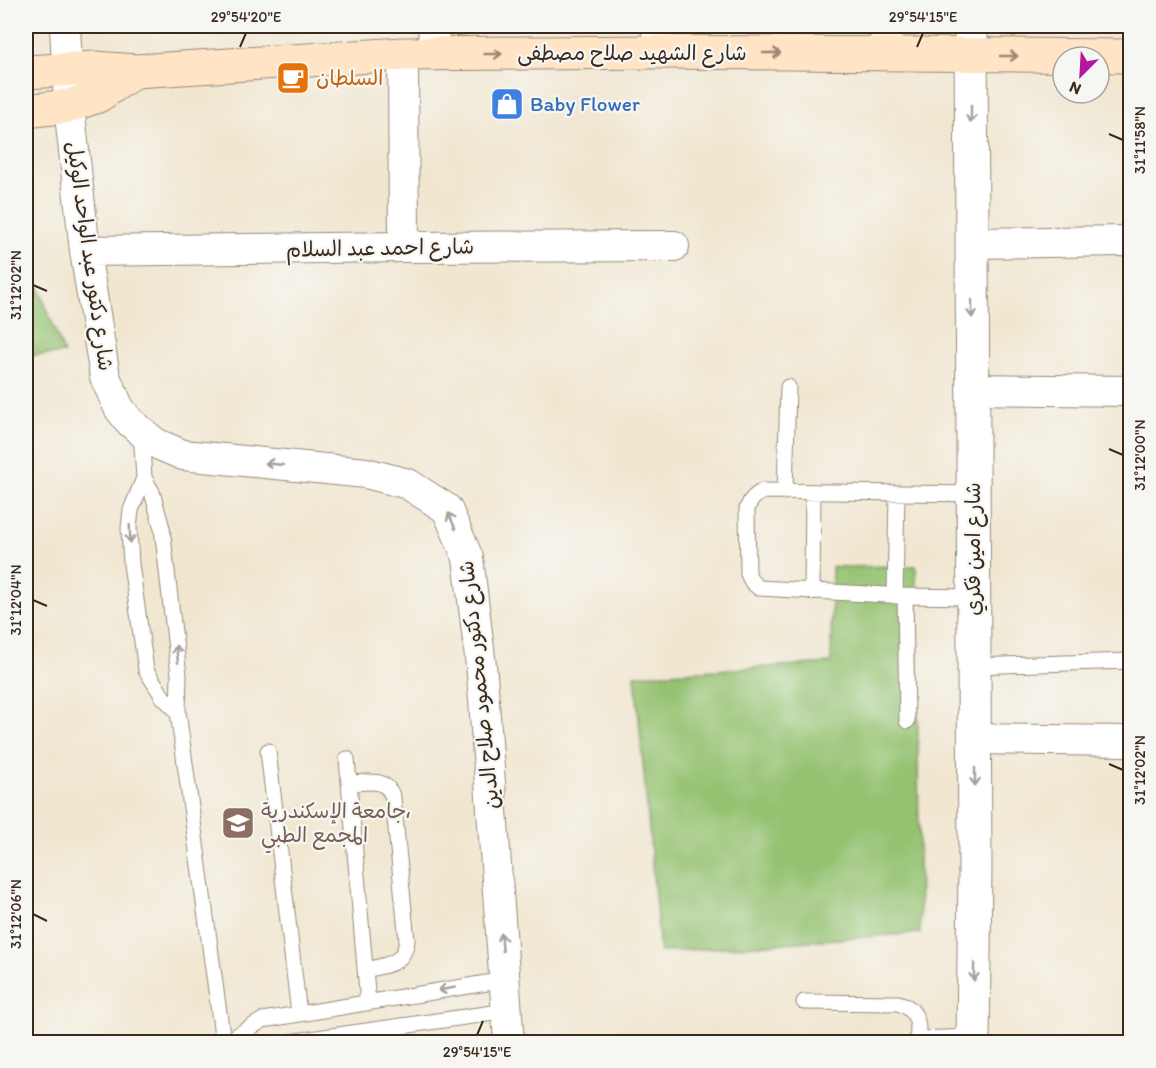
<svg xmlns="http://www.w3.org/2000/svg" width="1156" height="1068" viewBox="0 0 1156 1068" font-family="Itim,'Playpen Sans Arabic',sans-serif">
	<style>
		.green { fill: #94c271; stroke: #687648; stroke-width: 1.5 }
		.lines { fill: none; stroke-linecap: round; stroke-linejoin: round }
		.service-casing { stroke: #968878; stroke-width: 17 }
		.minor-casing { stroke: #968878; stroke-width: 32 }
		.tertiary-casing { stroke: #968878; stroke-width: 35 }
		.secondary-casing { stroke: #968878; stroke-width: 35 }
		.service { stroke: #fff; stroke-width: 15 }
		.minor { stroke: #fff; stroke-width: 30 }
		.tertiary { stroke: #fff; stroke-width: 33 }
		.secondary { stroke: #ffe4c6; stroke-width: 33 }
		.oneway { stroke: #9d8772 }
		.oneway2 { stroke: #a79f9a }
		.ticks { fill: none; stroke: #3b2a1e; stroke-width: 2 }
		.labels { text-anchor: middle; stroke-width: 4.5; stroke-linejoin: round; paint-order: stroke }
		.street-label { font-size: 21px; fill: #3b2a1e; stroke: #f6f6f2 }
		.food-label { font-size: 21px; fill: #c56008; stroke: #f6f6f2; text-anchor: start }
		.shop-label { font-size: 21px; fill: #366cbe; stroke: #f6f6f2; text-anchor: start }
		.education-label { font-size: 21px; fill: #785e54; stroke: #f6f6f2; text-anchor: start }
		.neatline { fill: none; stroke: #3b2a1e; stroke-width: 2 }
		.ticks-label { font-size: 15px; text-anchor: middle; fill: #3b2a1e }
	</style>
	<rect width="100%" height="100%" fill="#f6f6f2"/>
	<filter id="ink" filterUnits="userSpaceOnUse"><feTurbulence type="fractalNoise" baseFrequency=".0167" numOctaves="2"/><feDisplacementMap in="SourceGraphic" scale="12" xChannelSelector="R" yChannelSelector="G"/><feConvolveMatrix kernelMatrix="1 2 1 2 8 2 1 2 1" color-interpolation-filters="sRGB"/></filter>
	<filter id="wash" filterUnits="userSpaceOnUse"><feTurbulence type="fractalNoise" baseFrequency=".008" numOctaves="4" result="noise"/><feDisplacementMap in="SourceGraphic" scale="24" xChannelSelector="R" yChannelSelector="G"/><feGaussianBlur stdDeviation="1.35" result="paint"/><feColorMatrix in="noise" values="0 0 0 0 0 0 0 0 0 0 0 0 0 0 0 0 0 1.4 0 .05"/><feComposite in="paint" operator="in"/></filter>
	<g filter="url(#wash)">
		<rect width="100%" height="100%" fill="#f1e7d1"/>
		<!-- green -->
		<path class="green" d="M26,255L64,353L26,356Z
			M916,566L920,933L660,952L635,675L831,663L832,567Z"/>
	</g>
	<g filter="url(#ink)">
		<g class="lines">
			<defs>
				<path id="service" d="M141,432L144,478L152,492L162,528L179,675L178,712L223,1042
					M144,478L131,510L129,528L131,564L146,670L163,697L178,712
					M785,492L788,387
					M973,494L763,491C754,496 750,500 747,509L748,574L752,582L759,588L905,596L974,597
					M812,592L813,492
					M895,596L897,493
					M905,596L907,721
					M974,666L1130,661
					M268,751L299,1014
					M347,759L368,1003
					M349,783C368,783 386,776 393,798L407,941C403,966 387,964 366,970
					M804,1002L898,1003C917,1008 921,1025 916,1042
					M917,1039L973,1037
					M226,1042L263,1020L505,980
					M289,1042L507,1011"/>
				<path id="minor" d="M65,26L69,106L85,251L105,377L119,408L129,421L155,443L183,455L366,473L408,484L447,509L468,558L482,674L509,1042
					M433,26L435,54
					M657,26L658,52
					M885,26L887,54
					M403,54L404,247
					M972,243L1130,241
					M85,251L404,247L674,246
					M973,389L1130,391
					M975,739L1130,741"/>
				<path id="tertiary" d="M971,26L975,869L973,1042"/>
				<path id="secondary" d="M26,72L95,68L135,71L403,54L658,52L1130,56
					M26,111L69,106L98,96L135,71"/>
			</defs>
			<!-- service casing -->
			<use href="#service" class="service-casing"/>
			<!-- minor casing -->
			<use href="#minor" class="minor-casing"/>
			<!-- tertiary casing -->
			<use href="#tertiary" class="tertiary-casing"/>
			<!-- secondary casing -->
			<use href="#secondary" class="secondary-casing"/>
			<!-- service -->
			<use href="#service" class="service"/>
			<!-- minor -->
			<use href="#minor" class="minor"/>
			<!-- tertiary -->
			<use href="#tertiary" class="tertiary"/>
			<!-- secondary -->
			<use href="#secondary" class="secondary"/>
		</g>
		<!-- one-way arrows -->
		<defs><path id="oneway-shaft" d="M-6 0H5M1.5-3L5.5 0L1.5 3" fill="none" stroke-width="1.6" stroke-linecap="round" stroke-linejoin="round" transform="scale(1.5)"/></defs>
		<g class="oneway">
			<use href="#oneway-shaft" transform="translate(772 53)"/>
			<use href="#oneway-shaft" transform="translate(493 54)"/>
			<use href="#oneway-shaft" transform="translate(1009 56)"/>
		</g>
		<g class="oneway2">
			<use href="#oneway-shaft" transform="translate(971 114) rotate(90)"/>
			<use href="#oneway-shaft" transform="translate(972 309) rotate(90)"/>
			<use href="#oneway-shaft" transform="translate(274 464) rotate(-174)"/>
			<use href="#oneway-shaft" transform="translate(452 521) rotate(-113)"/>
			<use href="#oneway-shaft" transform="translate(130 534) rotate(88)"/>
			<use href="#oneway-shaft" transform="translate(177 654) rotate(-97)"/>
			<use href="#oneway-shaft" transform="translate(975 777) rotate(90)"/>
			<use href="#oneway-shaft" transform="translate(502 942) rotate(-94)"/>
			<use href="#oneway-shaft" transform="translate(974 972) rotate(91)"/>
			<use href="#oneway-shaft" transform="translate(447 989) rotate(170)"/>
		</g>
	</g>
	<!-- ticks -->
	<path class="ticks" d="M240,47L246,33M917,47L923,33M1109,134L1123,140M33,285L47,291M1109,449L1123,455M33,600L47,606M1109,764L1123,770M33,914L47,921M477,1035L483,1021"/>
	<!-- icons -->
	<defs>
		<symbol id="cafe-square" viewBox="-11 -11 22 22"><rect x="-9" y="-9" width="18" height="18" rx="4" fill="#e8710a" stroke="#f6f6f2"/><path d="M-5.5-4.5H6V0H3Q3 3.5 0 3.5H-2.5Q-5.5 3.5-5.5 0ZM3-3.2v2h1.7v-2ZM-6 4.5H4V6H-6Z" fill="#fff"/></symbol>
		<symbol id="shop-square" viewBox="-11 -11 22 22"><rect x="-9" y="-9" width="18" height="18" rx="4" fill="#3f7fe0" stroke="#f6f6f2"/><path d="M-5-2.5h2.3a2.7 3.5 0 0 1 5.4 0H5L5.5 6h-11ZM-1.5-2.5h3a1.5 2.3 0 0 0-3 0Z" fill="#fff"/></symbol>
		<symbol id="university-square" viewBox="-11 -11 22 22"><rect x="-9" y="-9" width="18" height="18" rx="4" fill="#8d6e63" stroke="#f6f6f2"/><path d="M0-5L7-2L0 1L-7-2ZM-4 1L0 2.5L4 1V4Q0 6-4 4Z" fill="#fff"/></symbol>
	</defs>
	<g fill-rule="evenodd">
		<use href="#cafe-square" x="274" y="59" width="38" height="38"/>
		<use href="#shop-square" x="488" y="85" width="38" height="38"/>
		<use href="#university-square" x="219" y="804" width="38" height="38"/>
	</g>
	<g class="labels">
		<!-- street labels -->
		<g class="street-label">
			<text x="632" y="60">شارع الشهيد صلاح مصطفى</text>
			<text transform="translate(380 248) rotate(-1)" y="7">شارع احمد عبد السلام</text>
			<text transform="translate(90 256) rotate(82)" y="7">شارع دكتور عبد الواحد الوكيل</text>
			<text transform="translate(973 549) rotate(-90)" y="7">شارع امين فكري</text>
			<text transform="translate(479 685) rotate(-96)" y="7">شارع دكتور محمود صلاح الدين</text>
		</g>
		<!-- food labels -->
		<g class="food-label">
			<text x="316" y="85">السلطان</text>
		</g>
		<!-- shop labels -->
		<g class="shop-label">
			<text x="530" y="111">Baby Flower</text>
		</g>
		<!-- education labels -->
		<g class="education-label">
			<text x="261" y="818">جامعة الإسكندرية،<tspan x="261" dy="24">المجمع الطبي</tspan></text>
		</g>
	</g>
	<!-- margin -->
	<rect width="1156" height="1068" fill="none" stroke="#f6f6f2" stroke-width="66"/>
	<!-- north arrow -->
	<g transform="translate(1081 75) rotate(204)"><circle r="28" fill="#f6f6f2" stroke="#aba49d" stroke-width="1.5"/>
	<path d="M0-4.5L10 22L0 15L-10 22Z" fill="#b5179e"/>
	<text y="-9" font-size="16" font-weight="bold" text-anchor="middle" fill="#3b2a1e">N</text>
	</g>
	<rect x="33" y="33" width="1090" height="1002" class="neatline"/>
	<g class="ticks-label">
		<text x="246" y="22">29°54'20"E</text>
		<text x="923" y="22">29°54'15"E</text>
		<text transform="translate(1140 140) rotate(-90)" y="5">31°11'58"N</text>
		<text transform="translate(16 285) rotate(-90)" y="5">31°12'02"N</text>
		<text transform="translate(1140 455) rotate(-90)" y="5">31°12'00"N</text>
		<text transform="translate(16 600) rotate(-90)" y="5">31°12'04"N</text>
		<text transform="translate(1140 770) rotate(-90)" y="5">31°12'02"N</text>
		<text transform="translate(16 914) rotate(-90)" y="5">31°12'06"N</text>
		<text x="477" y="1057">29°54'15"E</text>
	</g>
</svg>
